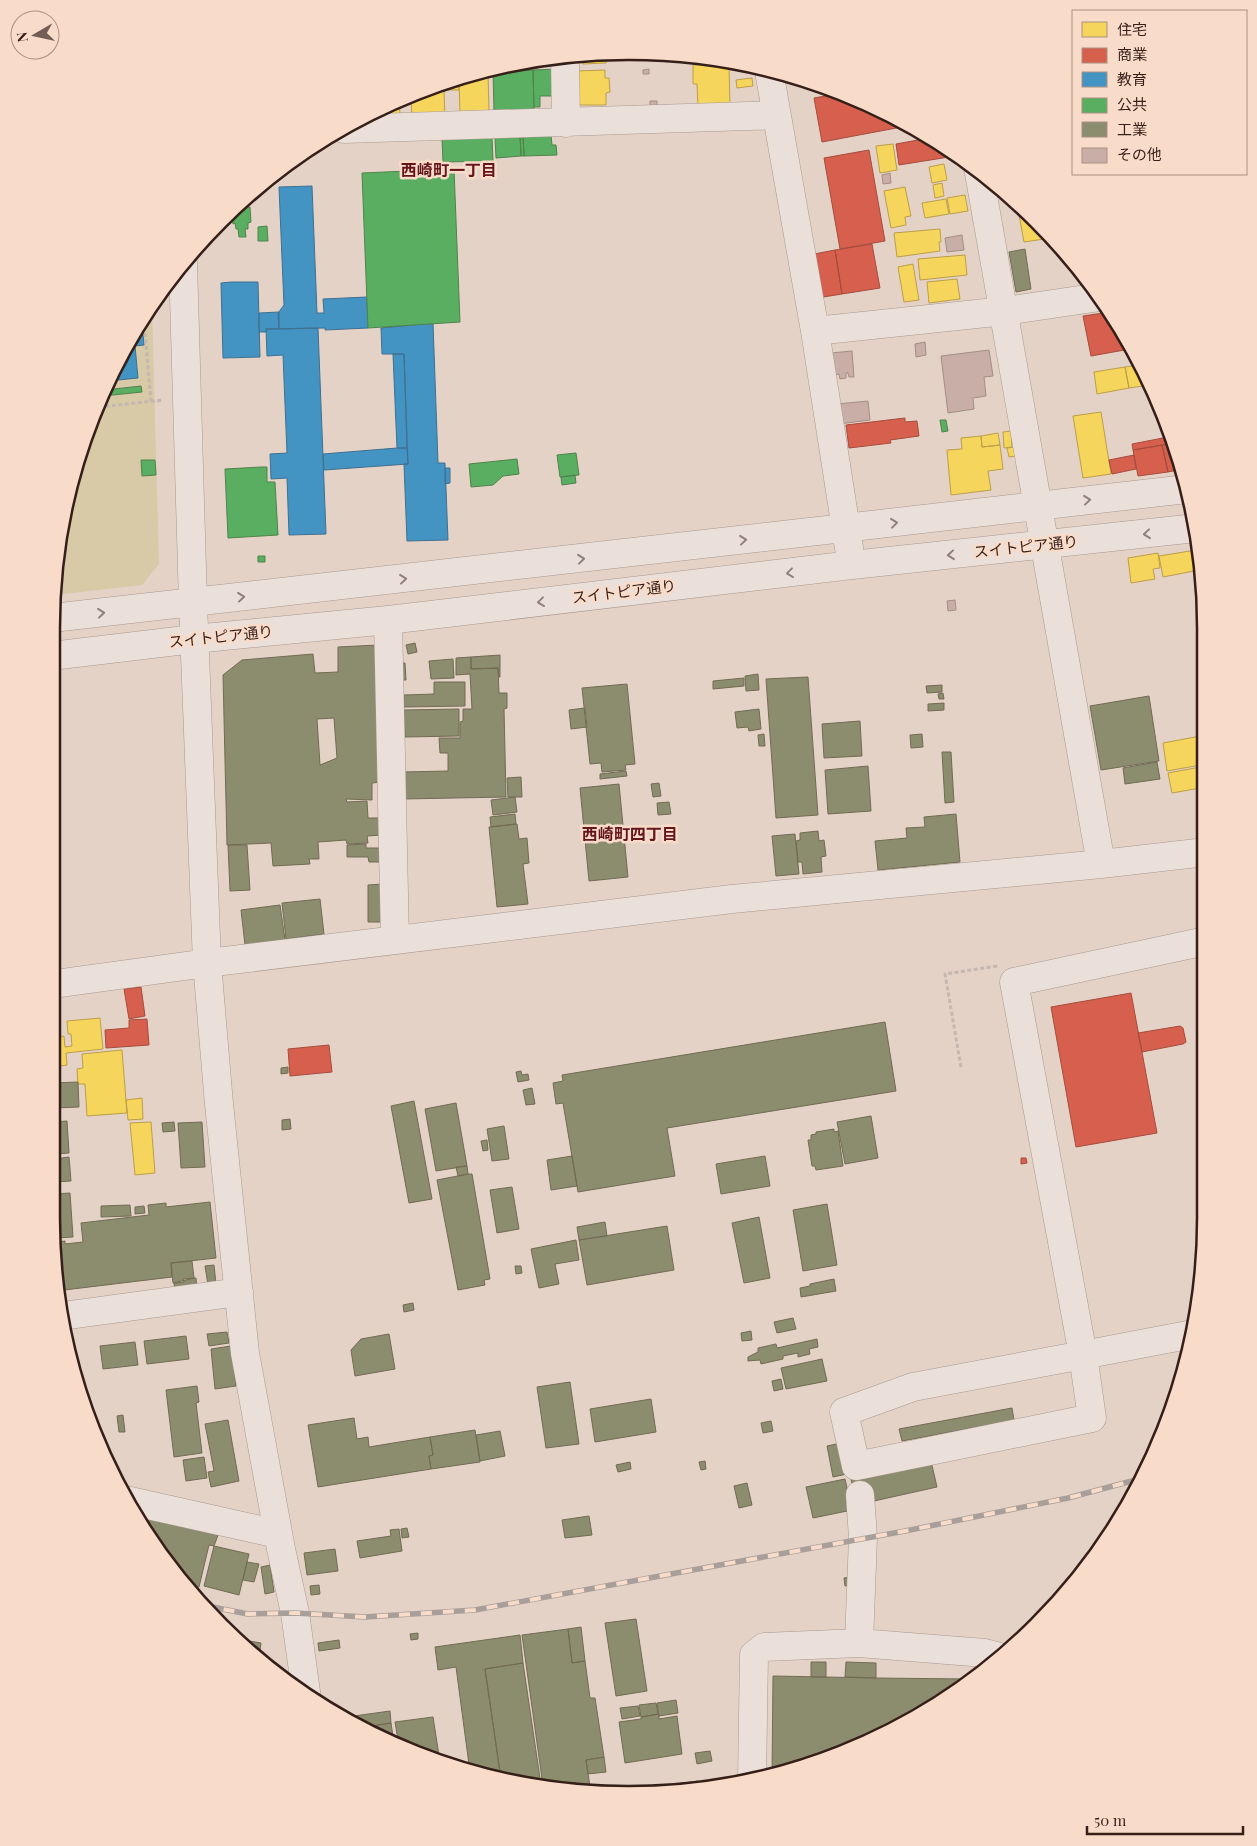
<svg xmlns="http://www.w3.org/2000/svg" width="1257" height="1846" viewBox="0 0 1257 1846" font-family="'Playfair Display','Noto Sans JP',serif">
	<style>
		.green { fill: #d8caa7 }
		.homes { fill: #f6d55c; stroke: #bc9e48 }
		.shops { fill: #d6604d; stroke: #a64c3d }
		.schools { fill: #4393c3; stroke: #3f7090 }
		.public { fill: #5aae61; stroke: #4f834b }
		.industry { fill: #8c8c6e; stroke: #726b54; fill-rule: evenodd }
		.building { fill: #c8aea7; stroke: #a38d86 }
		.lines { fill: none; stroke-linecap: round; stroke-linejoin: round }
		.minor-casing { stroke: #a89890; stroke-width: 29 }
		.path { stroke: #c3b7b0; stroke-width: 3; stroke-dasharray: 4 2.5; stroke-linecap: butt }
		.minor { stroke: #ebe0d9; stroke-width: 28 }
		.rail-casing { stroke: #a99f9a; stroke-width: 5.5 }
		.rail { stroke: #f8dcc9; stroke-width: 4; stroke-dasharray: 11; stroke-linecap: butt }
		.oneway { stroke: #908079 }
		.labels { text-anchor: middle; stroke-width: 5; stroke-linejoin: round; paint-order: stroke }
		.street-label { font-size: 15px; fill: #361f19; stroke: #f8dcc9 }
		.neighbourhood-label { font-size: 16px; font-weight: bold; fill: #65161d; stroke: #f8dcc9 }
		.rim { fill: none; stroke: #361f19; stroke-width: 2.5 }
	</style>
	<rect width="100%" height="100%" fill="#e4d2c6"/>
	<!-- green -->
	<path class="green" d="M152,307L159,564L142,585L55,595L62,516L111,373Z"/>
	<!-- homes -->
	<path class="homes" d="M606,53V63L583,64L582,60L577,61V56Z
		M680,56L704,59H680Z
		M555,58V65L529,66V61Z
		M729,64L730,108H698L697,84H693V65Z
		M605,70V78H609L610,92L606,93V105H578L577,71Z
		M488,73L489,112L460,113L459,80L479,74Z
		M752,78L753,86L737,88L736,80Z
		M458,80L459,90H444L445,120L412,121L411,94Z
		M399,100L400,114L379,115V111Z
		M893,144L897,170L880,173L876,146Z
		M944,164L947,180L932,183L929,167Z
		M942,183L944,196L935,198L933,185Z
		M905,187L911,216L905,217L906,225L891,228L884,191Z
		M965,195L968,211L950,214L947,198Z
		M946,199L949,214L925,218L922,203Z
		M1017,204L1036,220L1051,238L1024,242Z
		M940,229L941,242H939L940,251L897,257L894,233Z
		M965,255L967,275L920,280L918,259Z
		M913,264L919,300L904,302L898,267Z
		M957,279L960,299L929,303L927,282Z
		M1139,365L1150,385L1129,388L1125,367Z
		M1125,367L1129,388L1097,394L1094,372Z
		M1101,412L1111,474L1083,478L1073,416Z
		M1011,431L1012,447L1004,448L1003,432Z
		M998,433L1000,445L982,447L981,436Z
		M981,436L982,447L1000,445L1003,469L988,471L991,490L951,495L947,450L962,449L961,438Z
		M1015,447L1016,456L1009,457L1007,448Z
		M1196,550L1199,570L1163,577L1159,556Z
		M1158,553L1160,568L1153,569L1155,579L1131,583L1128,558Z
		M1206,735V764L1167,771L1163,743Z
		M1206,766V787L1172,793L1168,773Z
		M100,1018L103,1049L66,1053L67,1065L55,1067L54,1037L64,1036L65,1047L72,1046L71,1034H68L67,1021Z
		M122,1050L127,1113L87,1116L85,1084H78L77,1069L83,1068L82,1054Z
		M142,1098L143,1119L128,1120L126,1100Z
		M151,1122L155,1173L135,1175L130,1123Z"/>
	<!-- shops -->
	<path class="shops" d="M843,93L849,95L907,126L822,142L814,98Z
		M929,138L947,147L949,157L899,165L896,144Z
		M869,150L885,241L840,249L824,158Z
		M872,244L880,288L842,294L835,250Z
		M835,250L842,294L817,298L809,255Z
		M1110,312L1130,349L1091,356L1083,316Z
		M905,418V422L917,421L919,436L890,440L891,443L849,448L846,425Z
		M1168,437L1169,444L1133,450L1132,444Z
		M1169,444H1173L1180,468L1178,470L1168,472L1162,445Z
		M1162,445L1168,472L1138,476L1133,450Z
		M1134,455L1136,469L1112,474L1109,460Z
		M141,987L145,1016L129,1019L124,989Z
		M1131,993L1157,1133L1076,1147L1051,1007Z
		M147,1019L149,1045L106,1048L105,1030L129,1028V1020Z
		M1180,1026L1183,1028L1186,1042L1183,1044L1142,1052L1138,1033Z
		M329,1045L332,1072L290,1076L288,1049Z
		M1021,1158H1026L1027,1163L1021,1164Z"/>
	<!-- schools -->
	<path class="schools" d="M312,186L317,313H324L323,299L367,297L368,328L325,330V328L279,329L278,313L284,305L279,187Z
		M231,282H258L260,357L223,358L221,283Z
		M279,312V329H266V332H259V313Z
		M142,323L144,345L135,346L138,378L108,381L111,373Z
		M433,323L438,463H445L448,540L407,541L404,464H408L404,354H382L381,328Z
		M318,328L326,534L289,535L287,478L271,479L270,454L287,453L283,355L267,356L266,329Z
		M393,354H404L407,448H397Z
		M397,448H407L408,464L324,470L323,454Z
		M445,468H450V483L445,484Z"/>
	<!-- public -->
	<path class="public" d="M556,69L557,96H540V107H534L533,70Z
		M533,70L534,110L494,112L493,71Z
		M551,135L552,145H556L557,155L524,156L523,136Z
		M520,136L521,156L496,158L495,138Z
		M520,136H523L524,156H521Z
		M492,137L493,161L443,162L442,139Z
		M454,169L460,322L368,328L362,173Z
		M250,207L251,222L248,223V229H245L246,237H239L238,229H236L235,223L233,224L232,211L235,208Z
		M267,226L268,241H258V227Z
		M141,386L142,392L103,396L105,390Z
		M940,420H946L948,431L942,432Z
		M576,453L579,475L560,477L557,455Z
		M517,459L519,474L503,476L493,485L471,487L469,464Z
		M141,460H155L156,475L142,476Z
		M261,467H267V482H275L278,535L228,538L225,469Z
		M575,475L576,483L562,485L561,477Z
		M258,556H265V562H258Z"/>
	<!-- industry -->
	<path class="industry" d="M1025,249L1031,289L1016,292L1009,252Z
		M415,643L417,652L408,654L406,645Z
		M378,645L383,782L372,783V800L346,799L347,802L367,801L368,818H380L382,835L367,836L368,843L347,844L346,840L318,842L319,859H309L310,864L273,866L271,843L227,845L223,675L242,660L313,654L315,673L338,672V647ZM334,718L337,758L320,765L317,719Z
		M500,655V677H499L498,668L471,669V657Z
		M471,657V669L498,668L499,693H507V708L504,709L506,797L403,799V772L448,771V753H440L439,738H460V722L463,721V709H472L470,674L456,675V658Z
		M453,659L454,678L431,679L429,661Z
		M399,663H405L406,680H400Z
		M758,674L759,690L746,691L745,676Z
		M808,677L818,815L776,818L766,679Z
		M744,678V686L713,689V681Z
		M434,682H465V706L404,707V695L434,694Z
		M627,684L635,764L625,765L626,770L602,772L601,763L590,764L582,688Z
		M942,685V692L927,693L926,686Z
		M943,693L944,699H939L938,694Z
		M1149,696L1159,761L1101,770L1090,706Z
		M944,703V710L928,711V704Z
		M585,708L587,727L571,729L569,710Z
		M459,709V736L405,737L404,710Z
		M759,709L761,729L749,731L748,727L737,728L735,712Z
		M860,721L862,756L824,758L822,724Z
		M764,734L765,746H759L758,735Z
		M922,734L923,747L911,748L910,735Z
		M942,752H951L954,802L945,803Z
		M1157,762L1160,779L1125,784L1123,768Z
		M868,766L871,811L828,814L825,770Z
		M626,771L627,776L600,779V774Z
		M521,777L522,797H508L507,778Z
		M659,783L661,796L653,797L651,784Z
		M619,784L628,877L589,881L580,788Z
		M515,797L517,812L493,815L491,800Z
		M669,802L671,814L658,815L657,803Z
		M515,814L516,824L491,827L490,817Z
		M956,814L960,862L878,870L875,841L907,838L906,828L925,827L924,817Z
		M517,824L519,839L527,838L529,863L523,864L528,904L497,907L489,827Z
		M818,831L819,841L824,840L826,856L821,857L822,872L803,874L802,862H798L796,841L800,840V833Z
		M795,834L799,874L776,876L772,836Z
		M366,844V848H383L384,862H369L368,857H347V845Z
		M228,845H247L250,890L230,891Z
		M384,884V922H368V885Z
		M320,899L324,934L286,939L282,903Z
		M280,905L285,940L245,945L241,910Z
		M885,1022L896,1091L667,1128L675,1176L578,1192L563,1103L556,1104L553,1083L563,1081L562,1075Z
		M288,1067V1073L281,1074V1068Z
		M521,1071L522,1075L528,1074L529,1080L518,1082L516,1072Z
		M78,1082L79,1107L55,1108V1083Z
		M532,1088L535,1104L526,1105L523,1090Z
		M414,1101L432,1199L409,1203L391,1106Z
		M456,1103L467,1166L436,1171L425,1109Z
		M871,1116L878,1158L845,1164L837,1122Z
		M290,1119L291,1129L282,1130V1120Z
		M67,1121L69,1153L55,1154V1122Z
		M174,1122L175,1131L163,1132L162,1123Z
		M202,1122L205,1167L181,1168L178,1123Z
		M504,1126L509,1159L492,1161L487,1129Z
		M834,1129V1132L838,1131L843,1166L816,1170L815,1166H812L808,1140H811V1135L816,1134V1132Z
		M487,1140L488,1150L483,1151L481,1141Z
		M572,1156L577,1186L551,1190L547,1160Z
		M765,1156L770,1186L721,1194L716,1164Z
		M69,1157L71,1181L55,1182V1159Z
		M467,1166L468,1174L458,1176L456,1167Z
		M468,1174H472L490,1279L484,1280L485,1285L458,1290L437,1180Z
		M512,1187L519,1229L497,1233L490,1190Z
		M70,1193L73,1237L56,1238L55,1194Z
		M210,1202L216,1258L171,1263L172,1277L56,1291V1242L65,1241V1244L83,1242L81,1223L149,1215L148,1205L166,1203V1207Z
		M827,1204L837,1265L803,1271L793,1210Z
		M130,1205L131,1216L101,1217V1206Z
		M144,1206L145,1213L135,1214V1207Z
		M759,1217L770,1278L744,1283L732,1223Z
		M605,1222L607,1236L579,1240L577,1227Z
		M667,1226L674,1270L587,1285L579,1240Z
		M576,1240L579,1260L555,1264L559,1284L539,1288L531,1249Z
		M192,1261L194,1278L173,1283L171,1263Z
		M214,1265L216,1284L208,1285L205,1266Z
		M515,1266H521L522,1273L516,1274Z
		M196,1278L197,1290L175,1292L174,1283L184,1282L183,1279Z
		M834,1279L836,1291L801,1297L800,1288L810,1286V1284Z
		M413,1303L414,1310L404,1312L403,1305Z
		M793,1318L796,1329L777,1333L774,1322Z
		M751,1331L752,1340L742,1341L741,1333Z
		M227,1332L229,1343L209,1346L207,1334Z
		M389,1334L395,1369L355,1376L351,1350L361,1339Z
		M186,1336L189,1359L147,1364L144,1341Z
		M817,1339L818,1347L809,1349L810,1354L798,1357V1353L783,1356V1359L761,1364L760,1360L748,1361V1357L758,1352V1348L776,1344L777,1348Z
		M135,1342L138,1365L103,1369L100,1346Z
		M231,1346L236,1386L215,1389L211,1349Z
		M822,1359L827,1381L786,1389L781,1368Z
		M781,1379L783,1389L774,1391L772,1381Z
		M570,1382L579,1444L546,1448L537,1387Z
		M197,1386L199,1402L196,1403L202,1453L174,1457L166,1390Z
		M651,1399L656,1432L595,1442L590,1409Z
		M1012,1408L1014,1420L902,1441L899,1429Z
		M123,1415L125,1432H119L117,1416Z
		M354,1418L357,1439L368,1437L369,1447L430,1437L433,1455L429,1456L431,1469L318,1487L308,1425Z
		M228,1420L239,1481L211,1487L208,1472L214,1471L205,1424Z
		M771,1421L773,1431L763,1433L761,1423Z
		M475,1430L480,1462L431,1469L429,1456L433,1455L430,1437Z
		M500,1431L505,1456L480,1461L476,1435Z
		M841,1443L847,1474L833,1477L827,1446Z
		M204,1457L207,1478L186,1481L183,1460Z
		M930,1457L937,1487L874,1501L855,1496L850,1475Z
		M705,1461L706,1469L701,1470L699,1462Z
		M630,1462L631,1469L618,1472L616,1465Z
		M845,1479L852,1510L813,1518L806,1487Z
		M747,1483L752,1505L739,1508L734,1486Z
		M135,1511L212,1530L211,1533L218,1535L214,1546L209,1545L199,1587L183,1584L149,1538Z
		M589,1516L592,1535L565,1538L562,1520Z
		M407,1528L409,1537L402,1538L401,1529Z
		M399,1529L402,1551L360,1558L357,1541L391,1536L390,1530Z
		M214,1546L249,1554L239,1595L204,1586Z
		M335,1549L338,1571L307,1575L304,1553Z
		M247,1562L259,1564L254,1582L243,1580Z
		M270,1565L274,1592L265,1594L261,1567Z
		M852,1577L853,1585L845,1586L844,1578Z
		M319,1585L320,1594L311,1595L310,1586Z
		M636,1619L647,1691L616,1696L605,1623Z
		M1030,1624L1037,1626L1029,1632Z
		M581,1627L585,1661L572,1663L568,1629Z
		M568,1629L572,1663L585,1661L590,1698H595L604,1757L586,1760L591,1793L543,1786L522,1635Z
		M418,1633V1639L411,1640L410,1634Z
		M520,1635L523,1663L485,1669L501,1779L479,1775L470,1772L456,1667L438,1670L435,1647Z
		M238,1639L261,1643L259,1658Z
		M339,1640L340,1648L319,1651L318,1643Z
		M811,1662H826V1677H811Z
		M846,1662L876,1663V1678L845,1677Z
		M523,1663L541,1785L501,1779L485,1669Z
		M280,1669L281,1675V1678L271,1670Z
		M773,1676L876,1678L967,1679L917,1718L849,1751L772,1774Z
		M676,1700L678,1713L659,1716L657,1703Z
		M656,1703L658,1714L641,1717L639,1705Z
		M638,1706L640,1716L622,1719L620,1708Z
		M390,1711L391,1723L366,1727L355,1720L354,1716Z
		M659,1714V1719L677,1716L682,1754L625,1763L619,1722L641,1719V1717Z
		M433,1717L440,1762L408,1751L399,1746L395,1722Z
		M391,1723L394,1743L366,1727Z
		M710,1751L712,1761L697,1764L695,1753Z
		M604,1757L606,1772L588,1774L586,1760Z
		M698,1781L699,1786L661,1789V1786Z"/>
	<!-- building -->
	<path class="building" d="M649,69V74H643V70Z
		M650,101H657V107H650Z
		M890,173L891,183L883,184L882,175Z
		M962,235L964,250L947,252L945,238Z
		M925,342L926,355L916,357L915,344Z
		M989,350L993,376L984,377L986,396L973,398L974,409L948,413L941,356Z
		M852,351L854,377H849L848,373H846V378L840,379L839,374L834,375L831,353Z
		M868,401L870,420L839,424L837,404Z
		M955,600L956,610L948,611L947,601Z"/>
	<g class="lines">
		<defs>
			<path id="minor" d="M565,57L566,123
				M769,71L815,331L849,548
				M344,129L776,115
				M979,173L1101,864
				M183,263L193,603L207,963L219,1104L245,1353L281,1549L295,1613L306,1692
				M815,331L1005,311L1100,297
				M52,618L1187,489
				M388,620L395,940
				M51,656L194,639L388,620L852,565L1196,528
				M54,984L207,963L732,899L1101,864L1206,852
				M62,1316L239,1292
				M1193,1334L1083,1355L1014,982L1206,941
				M1083,1355L1092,1418L856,1466L844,1412L913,1387Z
				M860,1495L863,1537L859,1643L985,1653L997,1656
				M130,1501L278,1534
				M752,1780L754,1655L764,1647L859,1643"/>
		</defs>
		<!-- minor casing -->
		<use href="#minor" class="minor-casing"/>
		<!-- path -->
		<path class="path" d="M144,320L151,401
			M99,407L163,400
			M961,1067L945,974L997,966"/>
		<!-- minor -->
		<use href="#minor" class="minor"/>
		<defs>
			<path id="rail" d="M202,1605L248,1614L295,1613L365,1617L475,1610L905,1531L1068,1498L1143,1478"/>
		</defs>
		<!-- rail casing -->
		<use href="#rail" class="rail-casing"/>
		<!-- rail -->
		<use href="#rail" class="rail"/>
	</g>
	<!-- one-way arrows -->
	<defs><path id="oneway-chevron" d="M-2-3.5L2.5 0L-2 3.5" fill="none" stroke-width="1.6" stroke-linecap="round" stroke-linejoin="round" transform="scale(1.25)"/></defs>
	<g class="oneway">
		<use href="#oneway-chevron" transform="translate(1087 500) rotate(-6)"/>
		<use href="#oneway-chevron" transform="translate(894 523) rotate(-7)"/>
		<use href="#oneway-chevron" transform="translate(1147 534) rotate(174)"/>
		<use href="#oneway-chevron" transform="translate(743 540) rotate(-6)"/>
		<use href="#oneway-chevron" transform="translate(951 555) rotate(174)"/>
		<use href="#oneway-chevron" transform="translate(581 559) rotate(-6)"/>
		<use href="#oneway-chevron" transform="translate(790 573) rotate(173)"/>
		<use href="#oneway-chevron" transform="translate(403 579) rotate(-6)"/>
		<use href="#oneway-chevron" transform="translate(241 597) rotate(-6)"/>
		<use href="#oneway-chevron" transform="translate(541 602) rotate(173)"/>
		<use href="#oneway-chevron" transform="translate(101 613) rotate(-6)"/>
	</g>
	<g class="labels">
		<!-- street labels -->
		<g class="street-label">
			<text transform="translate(1026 547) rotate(-6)" y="5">スイトピア通り</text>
			<text transform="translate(624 592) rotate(-7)" y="5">スイトピア通り</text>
			<text transform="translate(221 637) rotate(-6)" y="5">スイトピア通り</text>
		</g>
		<!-- neighbourhood labels -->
		<g class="neighbourhood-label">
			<text x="449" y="176">西崎町一丁目</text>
			<text x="630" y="840">西崎町四丁目</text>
		</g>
	</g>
	<!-- crop -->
	<path d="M0 0H1257V1846H0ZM628 60H629A568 568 0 0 1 1197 628V1218A568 568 0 0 1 629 1786H628A568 568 0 0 1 60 1218V628A568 568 0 0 1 628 60Z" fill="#f8dcc9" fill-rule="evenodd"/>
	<path class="rim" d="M628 60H629A568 568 0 0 1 1197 628V1218A568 568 0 0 1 629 1786H628A568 568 0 0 1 60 1218V628A568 568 0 0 1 628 60Z"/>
	<!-- legend -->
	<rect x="1072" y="10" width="175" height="165" fill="#f8dcc9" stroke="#aa9083"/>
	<rect x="1082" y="22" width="25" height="15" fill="#f6d55c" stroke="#aa9083"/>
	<text x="1117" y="35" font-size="15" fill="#361f19">住宅</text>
	<rect x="1082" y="48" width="25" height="15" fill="#d6604d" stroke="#aa9083"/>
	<text x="1117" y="60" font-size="15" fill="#361f19">商業</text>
	<rect x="1082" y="72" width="25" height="15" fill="#4393c3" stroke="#aa9083"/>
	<text x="1117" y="85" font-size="15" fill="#361f19">教育</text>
	<rect x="1082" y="98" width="25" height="15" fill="#5aae61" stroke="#aa9083"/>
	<text x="1117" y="110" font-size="15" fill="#361f19">公共</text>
	<rect x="1082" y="122" width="25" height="15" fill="#8c8c6e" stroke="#aa9083"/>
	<text x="1117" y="135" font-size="15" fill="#361f19">工業</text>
	<rect x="1082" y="148" width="25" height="15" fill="#c8aea7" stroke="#aa9083"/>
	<text x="1117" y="160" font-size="15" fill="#361f19">その他</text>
	<!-- north arrow -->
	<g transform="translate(35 35) rotate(261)"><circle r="24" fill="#f8dcc9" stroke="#aa9083"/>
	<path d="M0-4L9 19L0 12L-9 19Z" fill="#735e56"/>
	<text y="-8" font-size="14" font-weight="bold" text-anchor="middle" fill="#361f19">N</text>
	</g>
	<!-- scale -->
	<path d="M1087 1826v8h156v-8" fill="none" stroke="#361f19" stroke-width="2.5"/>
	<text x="1094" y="1826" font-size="15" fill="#361f19" stroke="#f8dcc9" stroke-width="4" paint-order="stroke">50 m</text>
</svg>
